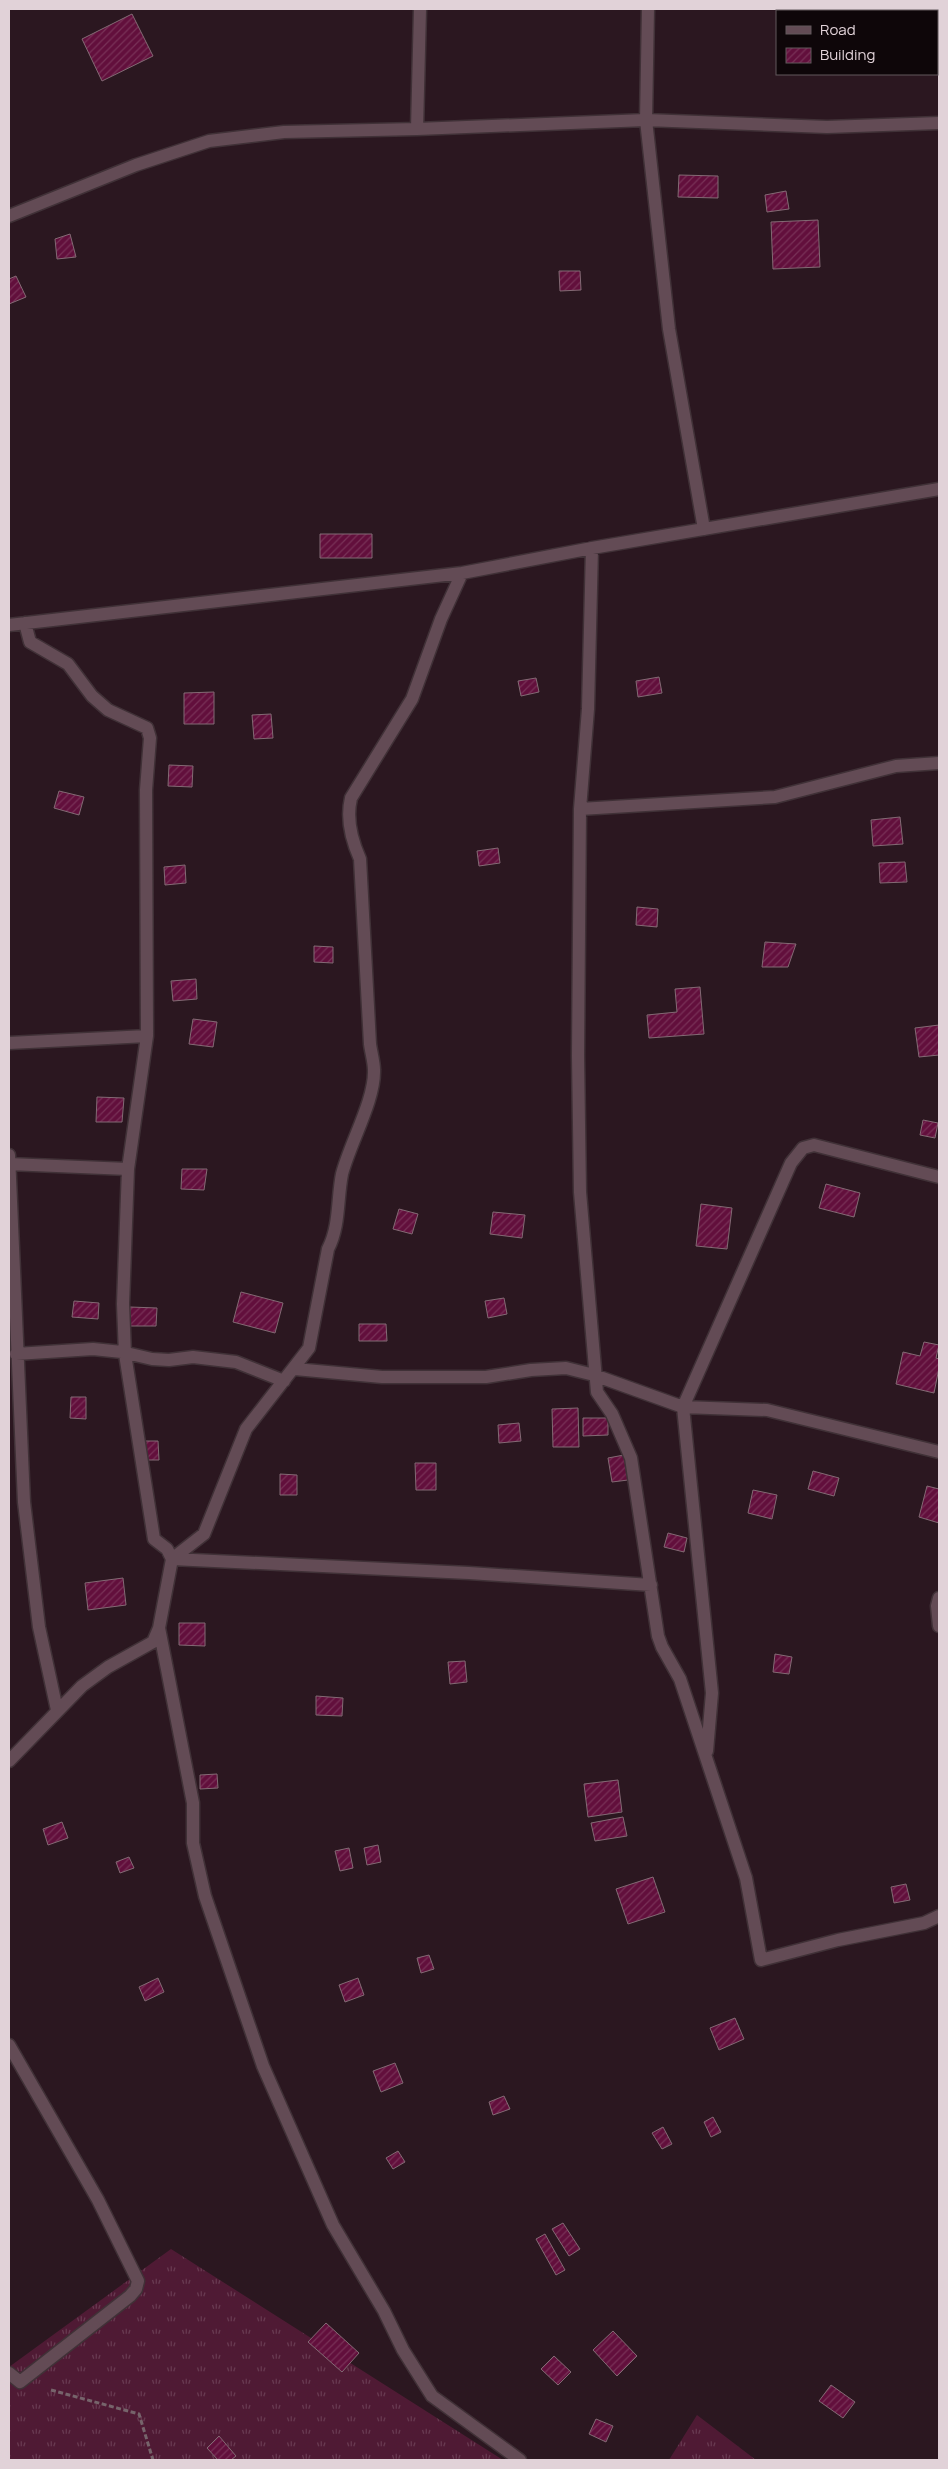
<svg xmlns="http://www.w3.org/2000/svg" width="948" height="2469" viewBox="0 0 948 2469" font-family="Manrope,sans-serif">
	<style>
		.grass { fill: url(#grass-tufts) }
		.building { fill: url(#building-hatch); stroke: #836a74 }
		.lines { fill: none; stroke-linecap: round; stroke-linejoin: round }
		.minor-casing { stroke: #403137; stroke-width: 15 }
		.path { stroke: #76646b; stroke-width: 3; stroke-dasharray: 5 2.5; stroke-linecap: butt }
		.minor { stroke: #634b55; stroke-width: 12 }
	</style>
	<defs>
		<pattern id="grass-tufts" width="24" height="20" patternUnits="userSpaceOnUse" patternTransform="scale(1.25)"><rect width="24" height="20" fill="#4f1a34"/><path d="M3 7l-1-3M5 7V3M7 7l1-3M15 17l-1-3M17 17v-4M19 17l1-3" fill="none" stroke="#683a51"/></pattern>
		<pattern id="building-hatch" width="6" height="6" patternUnits="userSpaceOnUse" patternTransform="scale(1.25)"><rect width="6" height="6" fill="#620f3c"/><path d="M-1 1l2-2M0 6l6-6M5 7l2-2" fill="none" stroke="#783157"/></pattern>
	</defs>
	<rect width="100%" height="100%" fill="#2b1720"/>
	<!-- grass -->
	<path class="grass" d="M171,2249L503,2460H9V2367Z
		M697,2415L756,2460H669Z"/>
	<!-- building -->
	<path class="building" d="M132,14L153,56L102,81L82,39Z
		M679,175L718,176V198L678,197Z
		M786,191L789,209L767,212L765,195Z
		M818,220L820,267L773,269L771,222Z
		M70,234L76,257L57,259L55,239Z
		M559,271H580L581,290L560,291Z
		M16,276L26,297L9,304V279Z
		M320,534H372V558H320Z
		M659,677L662,693L638,697L636,681Z
		M536,678L539,692L521,696L518,681Z
		M214,692V724H184V693Z
		M271,714L273,738L254,739L252,715Z
		M169,765L193,766L192,787L168,786Z
		M59,791L84,797L79,815L54,808Z
		M900,817L903,844L873,846L871,820Z
		M498,848L500,863L479,866L477,851Z
		M905,862L907,882L880,883L879,863Z
		M185,865L186,883L165,885L164,867Z
		M637,907L658,909L657,927L636,925Z
		M765,942L796,944L788,967H762Z
		M314,946L333,947V963L314,962Z
		M196,979L197,999L173,1001L171,981Z
		M700,987L704,1034L649,1038L647,1015L677,1012L675,989Z
		M193,1019L217,1022L213,1047L189,1044Z
		M939,1025V1055L919,1057L915,1028Z
		M97,1097L124,1098L122,1122H96Z
		M923,1120L938,1123L935,1138L920,1135Z
		M182,1169H207L204,1190L181,1189Z
		M826,1184L860,1193L854,1217L819,1208Z
		M701,1204L732,1208L727,1249L696,1246Z
		M399,1209L418,1214L412,1234L393,1229Z
		M493,1212L525,1215L522,1238L490,1234Z
		M241,1292L283,1303L275,1333L233,1322Z
		M504,1298L507,1314L488,1318L485,1301Z
		M74,1301L99,1303L98,1319L72,1317Z
		M130,1307L157,1308L156,1326H130Z
		M359,1324H386L387,1341H359Z
		M924,1342L939,1345L936,1358L939,1359V1368L934,1393L896,1384L903,1352L920,1356Z
		M71,1397H86V1419L70,1418Z
		M578,1408L579,1447H553L552,1409Z
		M583,1418H608V1435L583,1436Z
		M519,1423L521,1441L499,1443L498,1425Z
		M143,1441H158L159,1460H143Z
		M624,1455L628,1480L612,1482L608,1458Z
		M415,1463H436V1490H416Z
		M813,1471L839,1478L834,1496L808,1489Z
		M280,1474L297,1475V1495H280Z
		M927,1486L939,1489V1523L919,1517Z
		M753,1490L777,1495L772,1519L748,1513Z
		M668,1533L687,1538L684,1552L664,1547Z
		M123,1578L126,1605L88,1610L85,1583Z
		M179,1623H205V1646L179,1645Z
		M775,1654L792,1657L789,1674L773,1672Z
		M465,1661L467,1682L450,1684L448,1662Z
		M316,1696L343,1698L342,1716L316,1715Z
		M217,1774L218,1788L200,1789V1775Z
		M618,1780L622,1812L588,1817L584,1784Z
		M623,1817L627,1836L595,1841L591,1823Z
		M62,1822L68,1838L48,1845L43,1829Z
		M378,1845L381,1862L367,1865L364,1848Z
		M349,1848L353,1868L340,1871L335,1851Z
		M129,1857L134,1868L120,1873L116,1862Z
		M653,1877L665,1912L628,1924L616,1889Z
		M906,1884L910,1900L894,1903L891,1887Z
		M429,1955L434,1969L421,1973L417,1958Z
		M158,1978L164,1992L145,2001L139,1987Z
		M358,1978L364,1995L345,2002L339,1985Z
		M735,2018L744,2039L719,2050L710,2028Z
		M395,2063L403,2083L381,2092L373,2071Z
		M504,2096L510,2109L493,2115L489,2102Z
		M713,2117L721,2132L711,2137L704,2122Z
		M663,2127L672,2144L662,2149L652,2133Z
		M398,2151L405,2162L393,2169L386,2158Z
		M563,2223L580,2249L569,2256L552,2229Z
		M545,2234L565,2270L556,2275L536,2239Z
		M326,2323L359,2353L342,2372L308,2342Z
		M613,2331L637,2356L617,2376L593,2350Z
		M554,2356L571,2372L558,2385L541,2369Z
		M831,2385L855,2402L843,2418L819,2401Z
		M596,2419L613,2426L606,2442L589,2434Z
		M219,2436L236,2456L231,2460H218L207,2448Z"/>
	<g class="lines">
		<defs>
			<path id="minor" d="M648,9L646,120L669,329L704,529
				M417,129L420,9
				M9,216L136,165L209,141L284,132L417,129L646,120L827,127L939,123
				M592,548L588,709L580,809L578,1056L580,1192L597,1392L612,1414L631,1458L658,1636L662,1647L680,1679L746,1878L761,1960L838,1940L924,1923L939,1916
				M462,573L441,619L412,699L351,798C346,819 351,839 360,859L370,1044C371,1052 374,1062 374,1070C375,1100 350,1143 342,1174C337,1199 340,1226 328,1249L309,1348L246,1429L204,1534L172,1559L159,1628L193,1803V1843L205,1896L263,2066L333,2225L384,2311L403,2350L432,2396L520,2460
				M25,623L30,642L68,664L92,696L108,710L147,728L150,738L146,790L147,1036L128,1169L123,1304L125,1354L154,1539L167,1549L172,1559L469,1573L651,1585
				M9,625L462,573L592,548L939,489
				M580,809L775,797L896,766L939,763
				M9,1043L147,1036
				M9,1155L24,1502L39,1627L57,1710
				M9,1164L128,1169
				M16,1354L93,1349L122,1352L152,1359L169,1360L193,1357L236,1362L284,1381
				M295,1369L382,1377H486L531,1370L566,1368L594,1375L683,1407L767,1410L939,1452
				M939,1598L937,1606L939,1626
				M707,1751L712,1693L683,1407L791,1163L803,1148L814,1145L939,1177
				M9,1761L82,1686L108,1667L153,1642L159,1628
				M9,2045L98,2200L138,2281L136,2289L130,2296L20,2382L9,2373"/>
		</defs>
		<!-- minor casing -->
		<use href="#minor" class="minor-casing"/>
		<!-- path -->
		<path class="path" d="M51,2390L139,2414L153,2460"/>
		<!-- minor -->
		<use href="#minor" class="minor"/>
	</g>
	<!-- border -->
	<rect width="948" height="2469" fill="none" stroke="#e1d2d8" stroke-width="20"/>
	<!-- legend -->
	<rect x="776" y="10" width="162" height="65" fill="#0e0609" stroke="#62585c"/>
	<rect x="786" y="26" width="25" height="8" fill="#634b55" stroke="#62585c"/>
	<text x="820" y="35" font-size="15" fill="#e1d2d8">Road</text>
	<rect x="786" y="48" width="25" height="15" fill="url(#building-hatch)" stroke="#62585c"/>
	<text x="820" y="60" font-size="15" fill="#e1d2d8">Building</text>
</svg>
